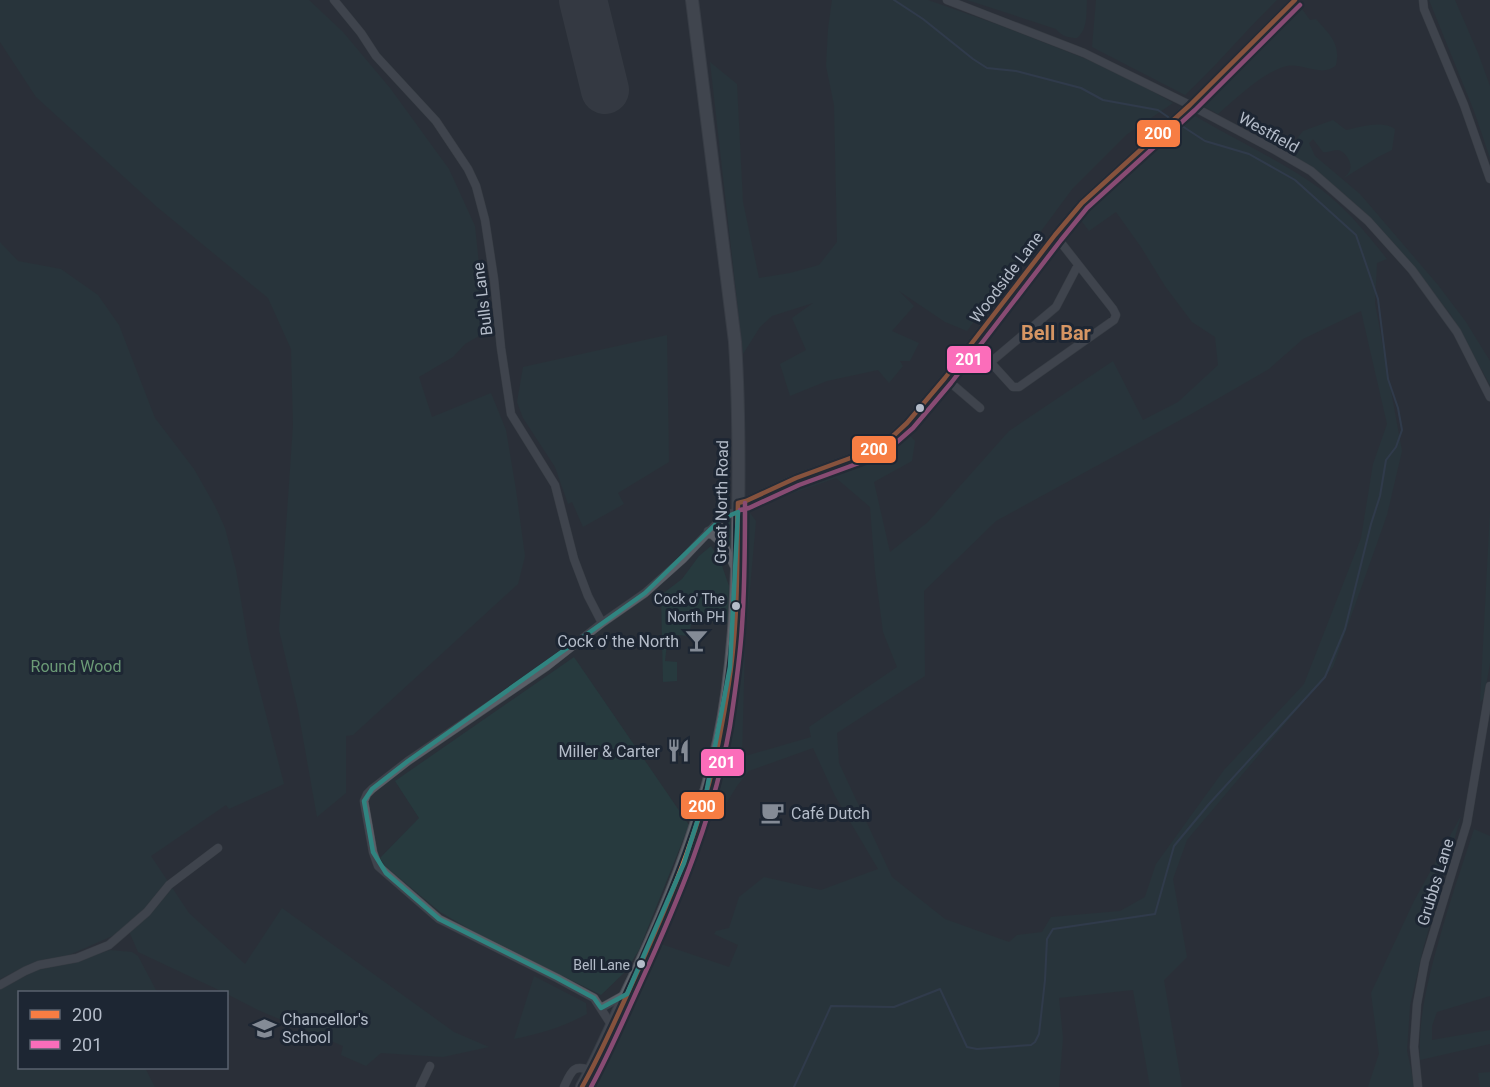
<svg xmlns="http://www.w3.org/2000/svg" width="1490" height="1087" viewBox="0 0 1490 1087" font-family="Roboto,sans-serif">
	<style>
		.green { fill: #273a3e; fill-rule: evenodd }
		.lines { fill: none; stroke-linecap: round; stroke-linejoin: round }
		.stream { stroke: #384963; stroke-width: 2 }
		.runway { stroke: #42464e; stroke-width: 48 }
		.street-casing { stroke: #484c53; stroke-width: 9 }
		.primary-casing { stroke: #484c55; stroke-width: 14 }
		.street { stroke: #5a5e66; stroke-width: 8 }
		.primary { stroke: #5c6168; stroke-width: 12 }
		.bus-1-casing { stroke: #1d2633; stroke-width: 9 }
		.bus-2-casing { stroke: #1d2633; stroke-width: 9 }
		.bus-1 { stroke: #f77d43; stroke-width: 4.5 }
		.bus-2 { stroke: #fb6dba; stroke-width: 4.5 }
		.marked { fill: none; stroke: #308480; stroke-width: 4.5; stroke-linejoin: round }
		.bus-dot { fill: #b4bcc9; stroke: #1d2633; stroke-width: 2 }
		.labels { text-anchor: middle; stroke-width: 6; stroke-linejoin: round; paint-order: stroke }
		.bus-label { font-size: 14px; fill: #b4bcc9; stroke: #1d2633; text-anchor: end }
		.street-label { font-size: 16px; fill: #b4bcc9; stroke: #1d2633 }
		.poi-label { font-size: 16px; fill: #b4bcc9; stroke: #1d2633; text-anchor: end }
		.park-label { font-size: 16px; fill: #6b9a76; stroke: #1d2633 }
		.quarter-label { font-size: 20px; font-weight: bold; fill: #d59563; stroke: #1d2633 }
		.line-badge { stroke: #1d2633; stroke-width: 2 }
		.badge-label { font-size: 16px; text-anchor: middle; font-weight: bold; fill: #fff }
	</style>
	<rect width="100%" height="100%" fill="#2a3038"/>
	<!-- green -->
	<path class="green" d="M0,0H309L343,32L390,88L449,169L475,226L486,332L465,344L453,357L419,377L432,417L491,393L506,430L516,490L525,556L518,584L353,735L346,736V793L317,817L298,710L279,630L293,425L291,349L268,298L157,207L36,97L0,42Z
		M832,0H928L1002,26L1099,64L1147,88L1173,103L1126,135L1073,188L967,331L945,322L899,291L914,306L892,331L919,343L910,361H900L903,366L889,383L878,370L827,381L790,396L780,364L806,350L792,318L813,303L772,316L760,327L743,354L710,62L737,84L743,202L759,278L790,273L819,265L837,242L834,105L826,66L828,29Z
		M967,0H1087C1086,14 1088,29 1077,38C1069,38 1061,36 1056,29Z
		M1096,0H1277C1245,31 1217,65 1185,95L1092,47Z
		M1429,0H1455L1478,53L1490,86V158L1474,111Z
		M1299,5L1310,20L1316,19C1329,34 1341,43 1336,65C1323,78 1304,63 1287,66C1264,71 1236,99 1218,114L1201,105Z
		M1195,116C1234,139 1275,158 1312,183C1342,203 1365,231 1387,259L1377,263L1375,303L1402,451L1387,515L1333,667L1187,840L1173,879L1187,957L1164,980L1182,1087H1150L1133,990L1059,998L1063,1038L1059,1087H591L618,1041L661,944L729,967L738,945L714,934L716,931L729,928L739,897L764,877L821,890L878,869L835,796L813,748L749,771L737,786L724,807L715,802L730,745L750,513L756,521L745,645L742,757L811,737L809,727L897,667L883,632L875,571L870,507L836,478L768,502L767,498L833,472L884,448L904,429L915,441L912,461L874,482L890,552L928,522L1009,431L1113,361L1143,420L1178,402L1218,365L1215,337L1192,322L1165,286L1141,247L1116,212L1089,231L1080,219L1128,172ZM1361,311L1387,424L1373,464L1361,538L1304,684L1224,770L1156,864L1145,897L1120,911L1051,917L1042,932L1017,935L1009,942L945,919L892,877L839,763L837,733L925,676L924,591L996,521L1193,413L1269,369L1303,339Z
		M1333,120L1346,130C1362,127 1381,120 1395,129L1392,150L1378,157L1344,178C1346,176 1349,173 1350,170C1353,163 1345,151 1338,150C1333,150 1328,153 1323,152L1313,139L1309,143L1315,156L1360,194L1438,285L1466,322L1490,361V385L1451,315L1402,254L1371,222L1274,147L1286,152L1303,131Z
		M0,242L18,261L61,269L98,295L119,325L155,418L194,469L215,506L225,528L236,570L249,649L284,784L229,809L226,805L151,856L189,913L245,964L282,908L454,1032L489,1047L443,1057L381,1053L366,1066L341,1055L343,1046L258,1010L227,994L226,992H223L138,952L128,929L67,956L46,959L26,966L0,979Z
		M667,335L669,462L618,493L624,504L583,527L572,502L568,504L555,467L523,418L517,402L523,367Z
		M1490,511V663L1484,698L1480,702Z
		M729,518L732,520V552L716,532L717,528Z
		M711,546L720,560L729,586L728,623L692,619L689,636L678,635V644H667L665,661L677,662V681L663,682L661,595L682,579L699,556Z
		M574,657L689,825L639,950L626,971L601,995L471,930L440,912L385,866L380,858L419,818L395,781Z
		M1461,816L1423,949L1410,1006L1407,1051L1415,1087H1368L1379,1054L1371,993L1414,901Z
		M1474,829L1490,836V996L1437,1012L1432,1026V1040L1490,1030V1044L1420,1060C1418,1019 1428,979 1439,940C1449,903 1462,866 1474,829Z
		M110,950L132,952L138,956L157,992H20V1068H145L155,1087H0V989L37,970L64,964Z
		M534,976L586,1003L587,1014C561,1028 542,1033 514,1039Z
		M1490,1072V1087H1480L1478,1073Z"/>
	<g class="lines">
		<!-- stream -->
		<path class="stream" d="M894,0L923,19L973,59L987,68L1016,71L1081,88L1103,100L1158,110L1168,117
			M794,1087L831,1006L894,1007L940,989L967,1047L977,1049L1031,1045L1035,1042L1039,1034L1045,980L1047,939L1053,929L1155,914L1174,846L1209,804L1325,677L1345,629L1371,524L1380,496L1386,460L1396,447L1402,430L1398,408L1388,379L1378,299L1356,235L1295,180L1249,154L1205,141L1179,124"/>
		<!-- runway -->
		<path class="runway" d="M583,0L605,90"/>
		<defs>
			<path id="street" d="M334,0L361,33L376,56L436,121L468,169L476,186L485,220L494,279L501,348L511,414L555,485L574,559L588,596L602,623
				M947,0L1084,53L1190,105L1275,150L1311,171L1368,221L1412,270L1457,332L1490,397
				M1423,0L1424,9L1464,105L1490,179
				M1055,235L1113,309L1116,315L1114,320L1019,387H1013L993,365L992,361L1056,307L1078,265
				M945,378L980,408
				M738,503L746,501L796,478L875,449L892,437L907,423L945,378L1055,235L1082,203L1190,105L1295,0
				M708,531L724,545L735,568
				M0,985L25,971L39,965L77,958L109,945L147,912L169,885L218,848
				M601,1008L626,994
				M612,1026L594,998L557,978L439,919L386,873L378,866L373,852L364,801L367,794L372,789L408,761L546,667L602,623L645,593L683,559L721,519L729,514L738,512
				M420,1087L430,1066
				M564,1087C571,1072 573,1063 591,1071
				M1418,1087L1414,1047L1417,1004L1425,961L1467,823L1490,686"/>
			<path id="primary" d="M582,1087C598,1058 611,1027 625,997C665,914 699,831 719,741C734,670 737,597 738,524C739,463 739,403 735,342L692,0"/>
		</defs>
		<!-- street casing -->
		<use href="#street" class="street-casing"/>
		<!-- primary casing -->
		<use href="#primary" class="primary-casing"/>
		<!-- street -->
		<use href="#street" class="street"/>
		<!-- primary -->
		<use href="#primary" class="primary"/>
		<defs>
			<path id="bus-1" d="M738,503L746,501L796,478L875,449L892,437L907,423L945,378L1055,235L1082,203L1190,105L1295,0
				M582,1087C602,1052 618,1014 635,977C672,896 707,813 722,724C728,692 733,659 735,625C738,585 737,544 738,503"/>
			<path id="bus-2" d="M740,510L749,508L799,485L878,456L897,442L913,428L951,383L1061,240L1087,208L1195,110L1300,5
				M591,1087C609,1054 624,1019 640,984C678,901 714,816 730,726C735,693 740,660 742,626C745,585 745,544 745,503"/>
		</defs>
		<!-- bus-1 casing -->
		<use href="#bus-1" class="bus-1-casing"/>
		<!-- bus-2 casing -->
		<use href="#bus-2" class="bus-2-casing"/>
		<!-- bus-1 -->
		<use href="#bus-1" class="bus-1"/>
		<!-- bus-2 -->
		<use href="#bus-2" class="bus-2"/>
	</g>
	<!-- marked area -->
	<path d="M0 0H1490V1087H0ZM738,512L730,667L706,794L684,863L627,994L601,1008L594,998L557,978L439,919L386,873L373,852L364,801L372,789L408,761L645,593L721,519Z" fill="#2a3038" fill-opacity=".55" fill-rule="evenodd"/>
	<path class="marked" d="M738,512L730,667L706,794L684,863L627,994L601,1008L594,998L557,978L439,919L386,873L373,852L364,801L372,789L408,761L645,593L721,519Z"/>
	<!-- icons -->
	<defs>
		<symbol id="bar-bare" viewBox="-9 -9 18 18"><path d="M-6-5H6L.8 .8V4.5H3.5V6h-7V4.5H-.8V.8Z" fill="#848b96" stroke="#1d2633" stroke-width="2.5" paint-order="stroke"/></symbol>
		<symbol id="restaurant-bare" viewBox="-9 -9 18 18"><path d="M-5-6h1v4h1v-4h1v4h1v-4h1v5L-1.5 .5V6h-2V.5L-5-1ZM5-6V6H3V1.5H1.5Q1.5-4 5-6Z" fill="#848b96" stroke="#1d2633" stroke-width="2.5" paint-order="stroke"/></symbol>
		<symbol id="cafe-bare" viewBox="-9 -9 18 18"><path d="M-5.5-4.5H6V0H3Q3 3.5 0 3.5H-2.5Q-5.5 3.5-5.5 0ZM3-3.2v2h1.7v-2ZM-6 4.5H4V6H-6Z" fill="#848b96" stroke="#1d2633" stroke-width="2.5" paint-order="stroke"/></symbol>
		<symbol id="school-bare" viewBox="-9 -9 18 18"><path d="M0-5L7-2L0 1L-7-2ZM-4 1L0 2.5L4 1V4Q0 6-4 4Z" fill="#848b96" stroke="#1d2633" stroke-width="2.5" paint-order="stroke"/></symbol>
	</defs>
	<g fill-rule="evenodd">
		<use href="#bar-bare" x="680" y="624" width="33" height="33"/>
		<use href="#restaurant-bare" x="662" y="734" width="33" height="33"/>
		<use href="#cafe-bare" x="756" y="796" width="33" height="33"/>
		<use href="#school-bare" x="248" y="1012" width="33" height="33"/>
	</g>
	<!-- markers -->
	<g class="bus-dot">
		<circle cx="920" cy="408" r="5"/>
		<circle cx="736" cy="606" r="5"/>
		<circle cx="641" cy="964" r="5"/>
	</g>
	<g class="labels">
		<!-- bus labels -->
		<g class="bus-label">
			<text x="725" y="604">Cock o' The<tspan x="725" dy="18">North PH</tspan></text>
			<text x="630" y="970">Bell Lane</text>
		</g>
		<!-- street labels -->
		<g class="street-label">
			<text transform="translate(1269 132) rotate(29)" y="6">Westfield</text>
			<text transform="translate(1006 277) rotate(-53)" y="6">Woodside Lane</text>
			<text transform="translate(482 299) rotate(-97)" y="6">Bulls Lane</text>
			<text transform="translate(721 502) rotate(-89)" y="6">Great North Road</text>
			<text transform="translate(1435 882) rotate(-73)" y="6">Grubbs Lane</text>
		</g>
		<!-- poi labels -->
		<g class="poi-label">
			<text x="679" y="647">Cock o' the North</text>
			<text x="660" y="757">Miller &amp; Carter</text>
			<text x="791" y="819" text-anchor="start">Café Dutch</text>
			<text x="282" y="1025" text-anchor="start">Chancellor's<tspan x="282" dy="18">School</tspan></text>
		</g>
		<!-- park labels -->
		<g class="park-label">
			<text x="76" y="672">Round Wood</text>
		</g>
		<!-- quarter labels -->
		<g class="quarter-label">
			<text x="1056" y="340">Bell Bar</text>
		</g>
	</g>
	<g class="line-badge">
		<rect x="1136" y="119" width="45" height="29" rx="6" fill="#f77d43"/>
		<rect x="946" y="345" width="46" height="29" rx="6" fill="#fb6dba"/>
		<rect x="851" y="435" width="46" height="29" rx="6" fill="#f77d43"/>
		<rect x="700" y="748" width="45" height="29" rx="6" fill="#fb6dba"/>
		<rect x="680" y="791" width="45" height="29" rx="6" fill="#f77d43"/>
	</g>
	<g class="badge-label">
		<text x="1158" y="139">200</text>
		<text x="969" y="365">201</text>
		<text x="874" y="455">200</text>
		<text x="722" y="768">201</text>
		<text x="702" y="812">200</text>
	</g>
	<!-- legend -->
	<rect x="18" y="991" width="210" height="78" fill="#1d2633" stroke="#59626f" stroke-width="1.5"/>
	<rect x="30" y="1010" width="30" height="9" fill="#f77d43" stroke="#59626f" stroke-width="1.5"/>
	<text x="72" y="1021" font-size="18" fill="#b4bcc9">200</text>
	<rect x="30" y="1040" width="30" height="9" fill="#fb6dba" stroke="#59626f" stroke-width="1.5"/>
	<text x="72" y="1051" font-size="18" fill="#b4bcc9">201</text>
</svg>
